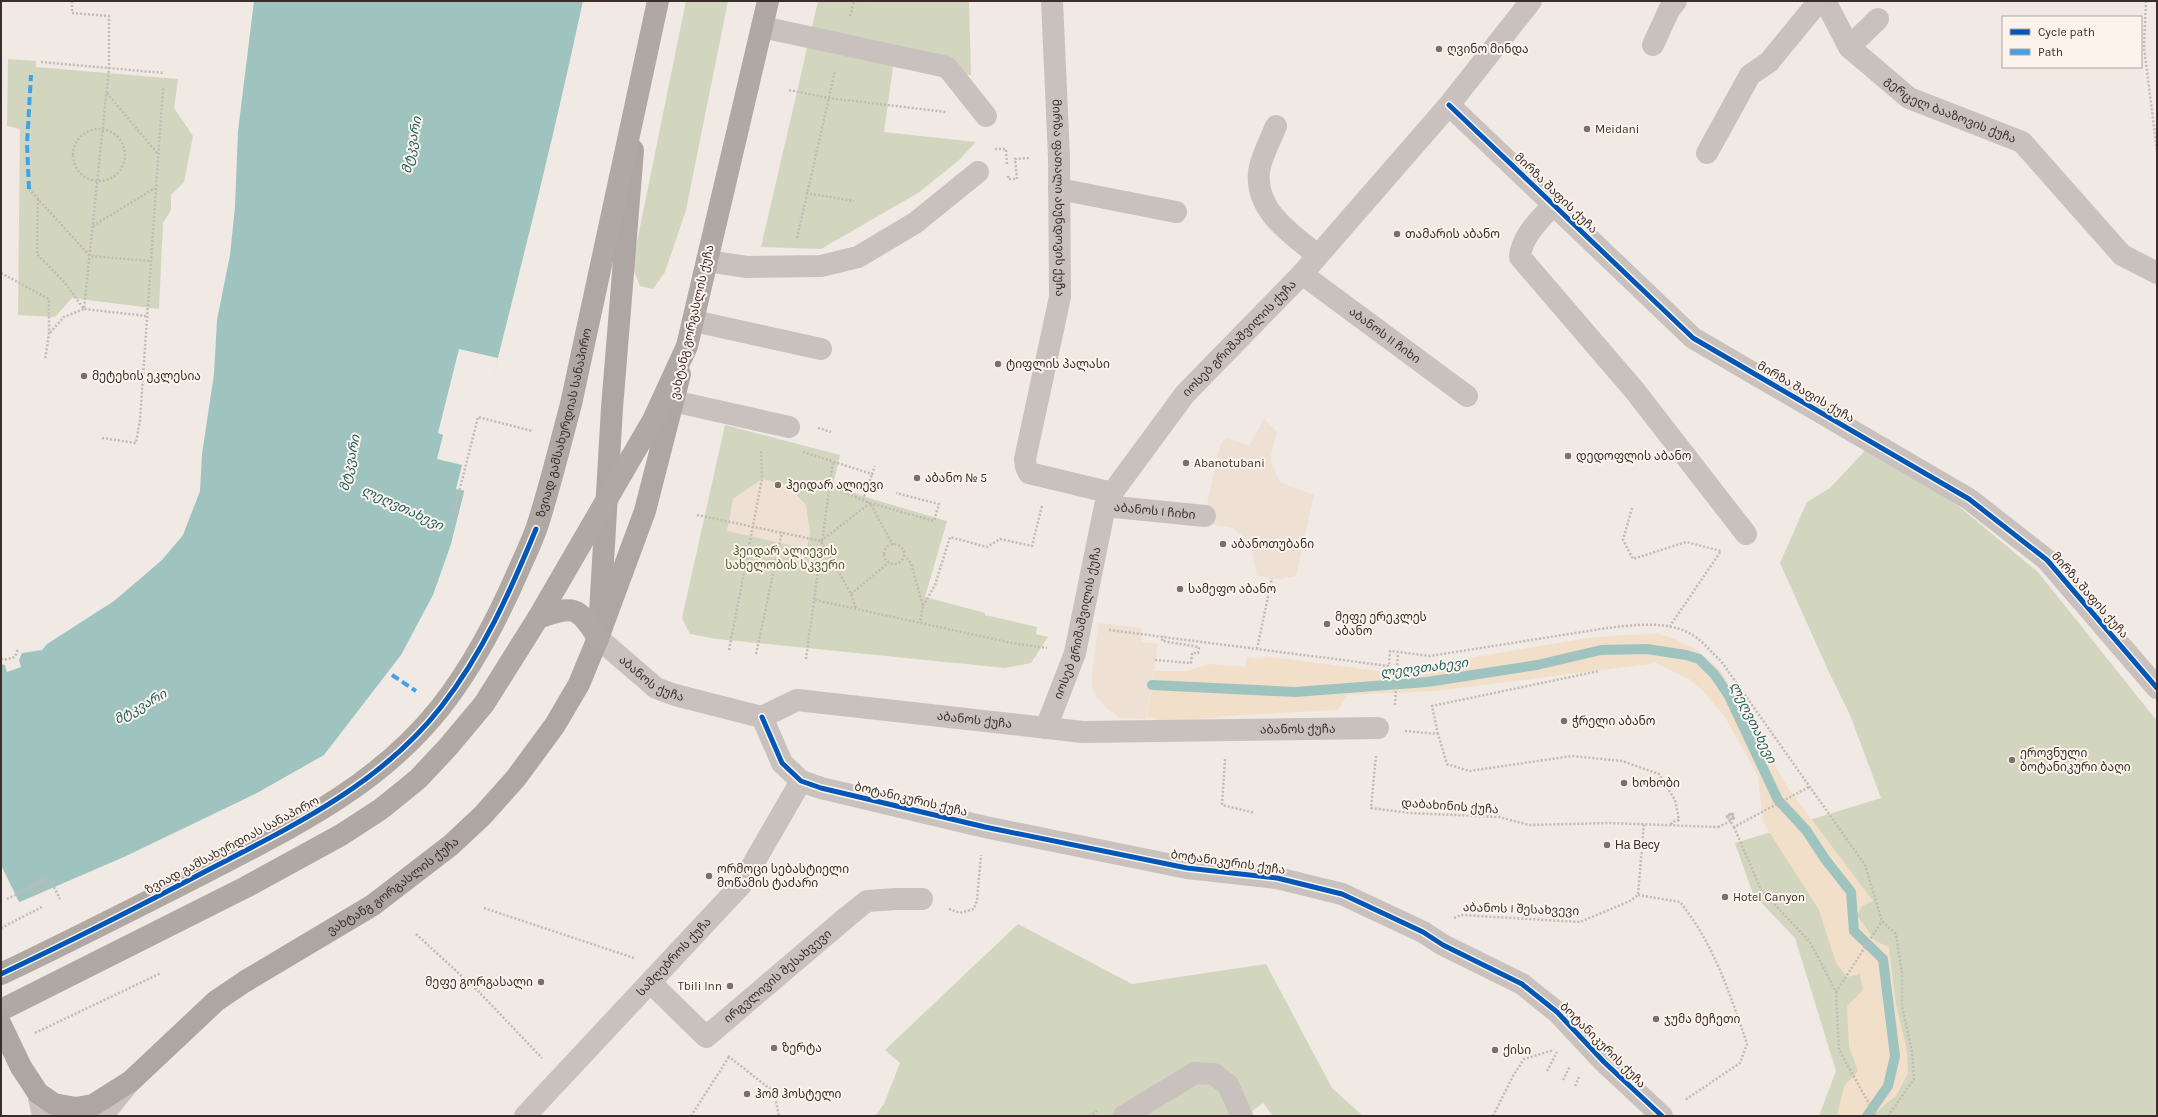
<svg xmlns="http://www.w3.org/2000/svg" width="2158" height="1117" viewBox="0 0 2158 1117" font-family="Karla,'Noto Sans Georgian',sans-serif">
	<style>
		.green { fill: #d3d6be }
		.sand { fill: #f1dfca }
		.plaza { fill: #efe0d4 }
		.water { fill: #9fc4c0 }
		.pier { fill: #f0e9e4 }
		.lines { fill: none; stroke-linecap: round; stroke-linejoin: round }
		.stream { stroke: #9fc4c0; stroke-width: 10 }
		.path { stroke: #c2bab5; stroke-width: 2.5; stroke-dasharray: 2 2; stroke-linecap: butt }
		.minor { stroke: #c9c1bd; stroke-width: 22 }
		.major { stroke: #aea6a2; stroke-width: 22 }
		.highway { stroke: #afa8a3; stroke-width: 22 }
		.path-bridge { stroke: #c2bab5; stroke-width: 2.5; stroke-dasharray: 2 2; stroke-linecap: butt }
		.major-bridge { stroke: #aea6a2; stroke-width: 22 }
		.quiet { stroke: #3fa3eb; stroke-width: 4; stroke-dasharray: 8 4; stroke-linecap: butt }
		.cycleway-casing { stroke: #fcf3ed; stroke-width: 8 }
		.cycleway { stroke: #0057b8; stroke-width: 5 }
		.poi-dot { fill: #7a6f6b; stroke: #fcf3ed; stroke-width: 1.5 }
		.labels { text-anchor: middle; stroke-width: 4; stroke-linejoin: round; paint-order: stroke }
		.poi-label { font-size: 12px; fill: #3b2e2a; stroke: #fcf3ed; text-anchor: start }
		.street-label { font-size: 12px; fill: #3b2e2a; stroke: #fcf3ed }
		.park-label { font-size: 12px; fill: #4f5c2c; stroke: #fcf3ed }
		.water-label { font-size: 13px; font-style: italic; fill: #1c615e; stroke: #fcf3ed }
	</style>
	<rect width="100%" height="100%" fill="#f0e9e4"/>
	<!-- green -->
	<path class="green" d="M686,1H728L686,210L665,272L653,289L640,286L632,266Z
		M818,1H969L971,75L893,67L884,132L976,142L958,161L918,193L821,249L761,247Z
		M8,59L36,61V67L178,79L174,108L193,136L184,182L171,195V210L163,223L159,309L72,298L55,317L18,315L20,129L7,126Z
		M725,425L840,455L833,485L872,499L947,521L925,597L985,613V615L1037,627L1036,634L1048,637L1031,663L1005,668L717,639L690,634L682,618Z
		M1873,442L1962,509L2038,572L2157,721V1116H1819L1836,1071L1795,938L1753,894L1735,843L1881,798L1850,715L1827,668L1780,563L1807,502L1830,488Z
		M1018,924L1132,984L1266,964L1332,1088L1363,1116H1273L1263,1103L1246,1116H875L884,1104L900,1063L885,1050Z"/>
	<!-- sand -->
	<path class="sand" d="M1658,634L1670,637L1697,650L1721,671L1788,788L1873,901L1862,906L1857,915L1875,941L1889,947L1896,1004L1907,1051L1908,1073L1896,1096L1871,1116H1837L1844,1086L1858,1071L1849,1047L1847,1006L1863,990L1860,974L1847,977L1836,963L1819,910L1763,822L1758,776L1725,717L1702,690L1689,679L1656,663L1434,691L1347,695L1338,710L1241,715L1157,723L1156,718L1147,717L1154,671H1187L1209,664L1245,667L1247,657L1263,659L1265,656L1386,672L1588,638L1624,635Z"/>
	<!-- plaza -->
	<path class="plaza" d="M1264,419L1277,432L1270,459L1280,482L1314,495L1296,576L1281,579L1257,576L1251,543L1233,528L1203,523L1220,445L1226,438L1249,446Z
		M762,479L788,485L806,505L810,532L807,549L727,531L733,499Z
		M1099,623L1142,628L1141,642L1158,644L1146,719L1120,718L1107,709L1096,696L1092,687V672Z"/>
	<!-- water -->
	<path class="water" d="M254,1H583C544,183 496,363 451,544L433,595L401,655L324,755L257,793L124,857L1,910V664L5,665L7,672L21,667L19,660L22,653L42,650L47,644L114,601L162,560L183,535L200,491L202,454L214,374L217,320L230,255L235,207L238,131Z"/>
	<!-- pier -->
	<path class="pier" d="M459,349L498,358L466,491L456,489L462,465L437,459L443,435L438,433Z
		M1,865L20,904L1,912Z"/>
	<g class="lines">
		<!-- stream -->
		<path class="stream" d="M1152,685L1295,692L1427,682L1537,665L1601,650L1647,649L1686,655L1699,659L1715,675L1729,696L1778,800L1806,830L1825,859L1851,892L1854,931L1883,959L1895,1056L1888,1086L1867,1116"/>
		<!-- path -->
		<path class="path" d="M72,1V13L109,16V68L84,309L147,316
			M855,1H867
			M2146,1L2144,47L2157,151
			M850,16L854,1
			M41,62L164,73
			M789,90L828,98L946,112
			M107,93L158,154
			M73 155a26 26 0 1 1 52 0a26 26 0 1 1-52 0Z
			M995,149H1006L1007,165
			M1008,176V179H1017L1015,159L1030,158
			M29,189L90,256L151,261
			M806,193L854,201
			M38,199L37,254L65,283L84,309L64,317L49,334
			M93,226L155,188
			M797,238L835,71
			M1,273L49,299V334L45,360
			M818,428L831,432
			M102,438L136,443L140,420L163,88
			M803,452L872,474L875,466
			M829,486L870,503L934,521L939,504L896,493
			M863,500L872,474
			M1632,508L1623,540L1633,559L1686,542L1721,551L1670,626
			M459,513L454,512L478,417L532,431
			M697,515L821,541L851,594L856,608
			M821,541L870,503L893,545
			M884 554a10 10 0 1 1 20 0a10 10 0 1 1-20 0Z
			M904,555L911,563L923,606L920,623
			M851,594L889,562
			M815,600L1012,643L1047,648
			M923,606L935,585L950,537L987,547L1000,539L1032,546L1042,506
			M1109,630L1389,666L1390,651L1430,656L1607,628C1635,625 1672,619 1697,638C1705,644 1713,654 1721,661L1865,865L1882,921L1896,934L1902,973V1006L1912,1052L1914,1079L1888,1116
			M1257,649L1272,578
			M729,650L762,479L761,450
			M756,654L782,532
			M1,659L4,660L15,657L18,649
			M806,659L833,461
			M1155,660L1191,663L1192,653H1198L1199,647L1162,641L1163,636
			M1395,705L1398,653
			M1405,731L1438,734L1447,764L1469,771L1572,756L1622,761L1659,774L1675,800L1679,820L1672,822L1670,826
			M1438,734L1432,706L1599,671
			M1376,756L1371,808L1410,813L1499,817L1529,825L1609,823L1718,827
			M1225,759L1222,805L1255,813
			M1733,818V815L1730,814L1728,817L1732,820L1733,814H1730L1727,816L1728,819L1732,820L1734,818L1733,814H1730L1727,816L1734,827L1809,787
			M1734,827L1761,890L1810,942L1836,992L1839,1050L1876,1116
			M42,882L46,884L45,889L34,893L31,888L32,884L46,877L51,881L60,899
			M1638,895L1680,902C1714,944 1730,994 1747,1044L1740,1063L1685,1100
			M7,899L15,895
			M484,908L634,958
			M949,909L960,913L974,909L977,900L981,855
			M1454,918L1461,915L1580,922L1630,901L1638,895L1644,823
			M1,928L42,907
			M416,934L478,991L542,1058
			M1836,992L1882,921
			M35,1033L161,973
			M728,1056L774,1092L779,1116
			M1547,1071L1557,1052
			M1563,1080L1570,1066
			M1575,1086L1579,1077
			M691,1116L729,1057
			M1089,1116L1097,1111
			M1493,1116L1513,1076L1524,1059L1554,1050"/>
		<!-- minor -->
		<g class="minor">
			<path id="s1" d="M1052,1L1059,157L1060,297L1025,459L1026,467L1029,473L1112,493"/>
			<path id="s2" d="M1825,1L1849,47L1909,98L2022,142L2122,255L2157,273"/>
			<path d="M762,27L947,67L986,116"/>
			<path d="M1653,45L1669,10L1676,1"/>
			<path d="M1849,47L1878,19"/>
			<path d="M1449,105L1693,338L1969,499L2047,560L2157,688"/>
			<path d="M1276,126C1271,139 1260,159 1259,172C1255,211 1291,233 1317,255"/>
			<path d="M1707,153L1750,75L1769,62L1819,1"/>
			<path d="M1059,189L1176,212"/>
			<path d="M1554,204C1540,220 1522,235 1520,257L1635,391L1746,534"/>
			<path d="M707,261L747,267L821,266L858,257L915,223L978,172"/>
			<path id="s3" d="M1302,274L1467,396"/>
			<path d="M694,321L821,349"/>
			<path d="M673,401L789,427"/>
			<path id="s4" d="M1105,506L1205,516"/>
			<path id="s5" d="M598,638L656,688L675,695L762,717L797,700L1083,732L1378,728"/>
			<path d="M762,717L782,763L801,781L821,788L985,827L1187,868L1277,878L1342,894L1423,932L1443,945L1522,984L1557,1012L1604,1062L1662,1116"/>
			<path id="s6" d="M1046,728L1075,653L1105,506L1112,493L1185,394L1302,274L1449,105L1531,1"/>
			<path id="s7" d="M651,983L706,1037L847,917L867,901L896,899H922"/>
			<path d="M38,1093L43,1116"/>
			<path d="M102,1116L128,1084"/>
			<path id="s8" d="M525,1116L741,885L801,781"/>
			<path d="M1124,1116L1195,1073L1214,1074L1228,1085L1242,1116"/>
		</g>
		<!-- major -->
		<g class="major">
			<path d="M600,613L612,408L633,150"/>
			<path id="s9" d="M21,1067L38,1093L54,1104L76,1108L93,1105L131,1081L216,1001L244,982L373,905L451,845L482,816L516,778L555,725L579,684L598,638L645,511L680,374"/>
		</g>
		<!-- highway -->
		<g class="highway">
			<path d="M538,618C574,605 578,606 598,638"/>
			<path id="s10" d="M1,974C71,941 139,906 208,871C294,826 378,786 440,708C474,665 499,616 520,567C526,554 532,541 537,527C550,487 560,445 571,404L658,1"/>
			<path d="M1,1010L246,887L341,835L381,809L418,779L448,747L484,704L538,618L653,420L687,346L768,1"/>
		</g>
		<!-- path-bridge -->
		<path class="path-bridge" d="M1718,827L1731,821L1733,818
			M15,895L42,882"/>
		<!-- major-bridge -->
		<path class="major-bridge" d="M1,1025L21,1067"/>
		<!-- quiet -->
		<path class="quiet" d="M29,189L27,144L31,75
			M392,675L416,691"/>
		<defs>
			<path id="cycleway" d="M1449,105L1693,338L1969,499L2047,560L2157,688
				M762,717L782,763L801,781L821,788L985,827L1187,868L1277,878L1342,894L1423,932L1443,945L1522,984L1557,1012L1604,1062L1662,1116
				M1,974C71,941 140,906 208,870C293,826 381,784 441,707C483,653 510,592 536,529"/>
		</defs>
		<!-- cycleway casing -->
		<use href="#cycleway" class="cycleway-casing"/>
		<!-- cycleway -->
		<use href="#cycleway" class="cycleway"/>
	</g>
	<!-- markers -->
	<g class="poi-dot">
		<circle cx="1439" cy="49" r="4"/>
		<circle cx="1587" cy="129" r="4"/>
		<circle cx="1397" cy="234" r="4"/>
		<circle cx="998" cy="364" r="4"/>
		<circle cx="84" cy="376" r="4"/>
		<circle cx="1568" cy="456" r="4"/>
		<circle cx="1186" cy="463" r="4"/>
		<circle cx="917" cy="478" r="4"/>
		<circle cx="778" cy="485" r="4"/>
		<circle cx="1223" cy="544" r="4"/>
		<circle cx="1180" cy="589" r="4"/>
		<circle cx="1327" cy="624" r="4"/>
		<circle cx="1564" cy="721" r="4"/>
		<circle cx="2012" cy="760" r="4"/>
		<circle cx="1624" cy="783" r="4"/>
		<circle cx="1607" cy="845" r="4"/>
		<circle cx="709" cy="876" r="4"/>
		<circle cx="1725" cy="897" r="4"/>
		<circle cx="541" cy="982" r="4"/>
		<circle cx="730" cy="986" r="4"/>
		<circle cx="1656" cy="1019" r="4"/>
		<circle cx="774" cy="1048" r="4"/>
		<circle cx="1495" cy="1050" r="4"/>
		<circle cx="747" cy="1094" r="4"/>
	</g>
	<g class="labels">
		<!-- poi labels -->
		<g class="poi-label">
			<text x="1447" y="53">ღვინო მინდა</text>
			<text x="1595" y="133">Meidani</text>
			<text x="1405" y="238">თამარის აბანო</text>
			<text x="1006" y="368">ტიფლის პალასი</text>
			<text x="92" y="380">მეტეხის ეკლესია</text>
			<text x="1576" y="460">დედოფლის აბანო</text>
			<text x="1194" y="467">Abanotubani</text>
			<text x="925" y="482">აბანო № 5</text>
			<text x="786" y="489">ჰეიდარ ალიევი</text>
			<text x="1231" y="548">აბანოთუბანი</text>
			<text x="1188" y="593">სამეფო აბანო</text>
			<text x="1335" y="621">მეფე ერეკლეს<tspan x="1335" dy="14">აბანო</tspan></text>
			<text x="1572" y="725">ჭრელი აბანო</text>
			<text x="2020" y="757">ეროვნული<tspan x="2020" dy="14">ბოტანიკური ბაღი</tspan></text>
			<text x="1632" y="787">ხოხობი</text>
			<text x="1615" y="849">На Весу</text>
			<text x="717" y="873">ორმოცი სებასტიელი<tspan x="717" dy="14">მოწამის ტაძარი</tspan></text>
			<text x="1733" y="901">Hotel Canyon</text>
			<text x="533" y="986" text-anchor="end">მეფე გორგასალი</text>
			<text x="722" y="990" text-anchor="end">Tbili Inn</text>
			<text x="1664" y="1023">ჯუმა მეჩეთი</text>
			<text x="782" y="1052">ზერტა</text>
			<text x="1503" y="1054">ქისი</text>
			<text x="755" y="1098">ჰომ ჰოსტელი</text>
		</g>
		<!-- street labels -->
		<g class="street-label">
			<text dy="4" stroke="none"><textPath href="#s2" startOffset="173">გერცელ ბააზოვის ქუჩა</textPath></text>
			<text transform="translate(1556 193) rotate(44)" y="4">მირზა შაფის ქუჩა</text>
			<text dy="4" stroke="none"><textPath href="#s1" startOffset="197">მირზა ფათალი ახუნდოვის ქუჩა</textPath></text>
			<text transform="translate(692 322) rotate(-77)" y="4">ვახტანგ გორგასლის ქუჩა</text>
			<text dy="4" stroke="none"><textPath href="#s3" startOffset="103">აბანოს II ჩიხი</textPath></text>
			<text dy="4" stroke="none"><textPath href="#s6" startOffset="446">იოსებ გრიშაშვილის ქუჩა</textPath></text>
			<text transform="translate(1806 392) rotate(30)" y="4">მირზა შაფის ქუჩა</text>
			<text dy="4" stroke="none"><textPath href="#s10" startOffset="831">ზვიად გამსახურდიას სანაპირო</textPath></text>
			<text dy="4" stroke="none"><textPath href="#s4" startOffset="50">აბანოს I ჩიხი</textPath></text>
			<text transform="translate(2090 595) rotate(49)" y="4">მირზა შაფის ქუჩა</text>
			<text dy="4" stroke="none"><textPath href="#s6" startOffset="110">იოსებ გრიშაშვილის ქუჩა</textPath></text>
			<text dy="4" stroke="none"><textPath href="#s5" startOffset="68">აბანოს ქუჩა</textPath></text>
			<text dy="4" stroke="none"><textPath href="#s5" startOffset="404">აბანოს ქუჩა</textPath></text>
			<text dy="4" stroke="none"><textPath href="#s5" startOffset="728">აბანოს ქუჩა</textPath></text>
			<text transform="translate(911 799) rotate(13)" y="4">ბოტანიკურის ქუჩა</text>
			<text transform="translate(1450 806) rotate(4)" y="4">დაბახინის ქუჩა</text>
			<text transform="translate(232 845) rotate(-28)" y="4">ზვიად გამსახურდიას სანაპირო</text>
			<text transform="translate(1228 862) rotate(8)" y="4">ბოტანიკურის ქუჩა</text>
			<text dy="4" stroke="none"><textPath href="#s9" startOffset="463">ვახტანგ გორგასლის ქუჩა</textPath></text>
			<text transform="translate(1521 909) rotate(2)" y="4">აბანოს I შესახვევი</text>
			<text dy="4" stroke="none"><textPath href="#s8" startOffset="218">სამღებროს ქუჩა</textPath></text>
			<text dy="4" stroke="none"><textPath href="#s7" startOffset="171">ირგვლივის შესახვევი</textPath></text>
			<text transform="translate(1603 1045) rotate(45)" y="4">ბოტანიკურის ქუჩა</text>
		</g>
		<!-- park labels -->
		<g class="park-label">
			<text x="785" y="555">ჰეიდარ ალიევის<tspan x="785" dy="14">სახელობის სკვერი</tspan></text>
		</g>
		<!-- water labels -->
		<g class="water-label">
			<text transform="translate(411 145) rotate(-79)" y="5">მტკვარი</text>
			<text transform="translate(349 463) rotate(-78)" y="5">მტკვარი</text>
			<text transform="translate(403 507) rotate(25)" y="5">ლეღვთახევი</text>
			<text transform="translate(1424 667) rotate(-7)" y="5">ლეღვთახევი</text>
			<text transform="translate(140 706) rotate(-29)" y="5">მტკვარი</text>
			<text transform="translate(1754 722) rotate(64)" y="5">ლეღვთახევი</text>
		</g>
	</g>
	<!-- border -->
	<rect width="2158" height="1117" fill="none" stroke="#3b2e2a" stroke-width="4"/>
	<!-- legend -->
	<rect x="2002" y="16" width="140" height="52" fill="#fcf3ed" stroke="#afa49f"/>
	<rect x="2010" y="29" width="20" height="6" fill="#0057b8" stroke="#afa49f"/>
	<text x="2038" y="36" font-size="12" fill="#3b2e2a">Cycle path</text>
	<rect x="2010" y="49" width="20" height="6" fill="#3fa3eb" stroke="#afa49f"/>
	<text x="2038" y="56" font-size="12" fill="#3b2e2a">Path</text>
</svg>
